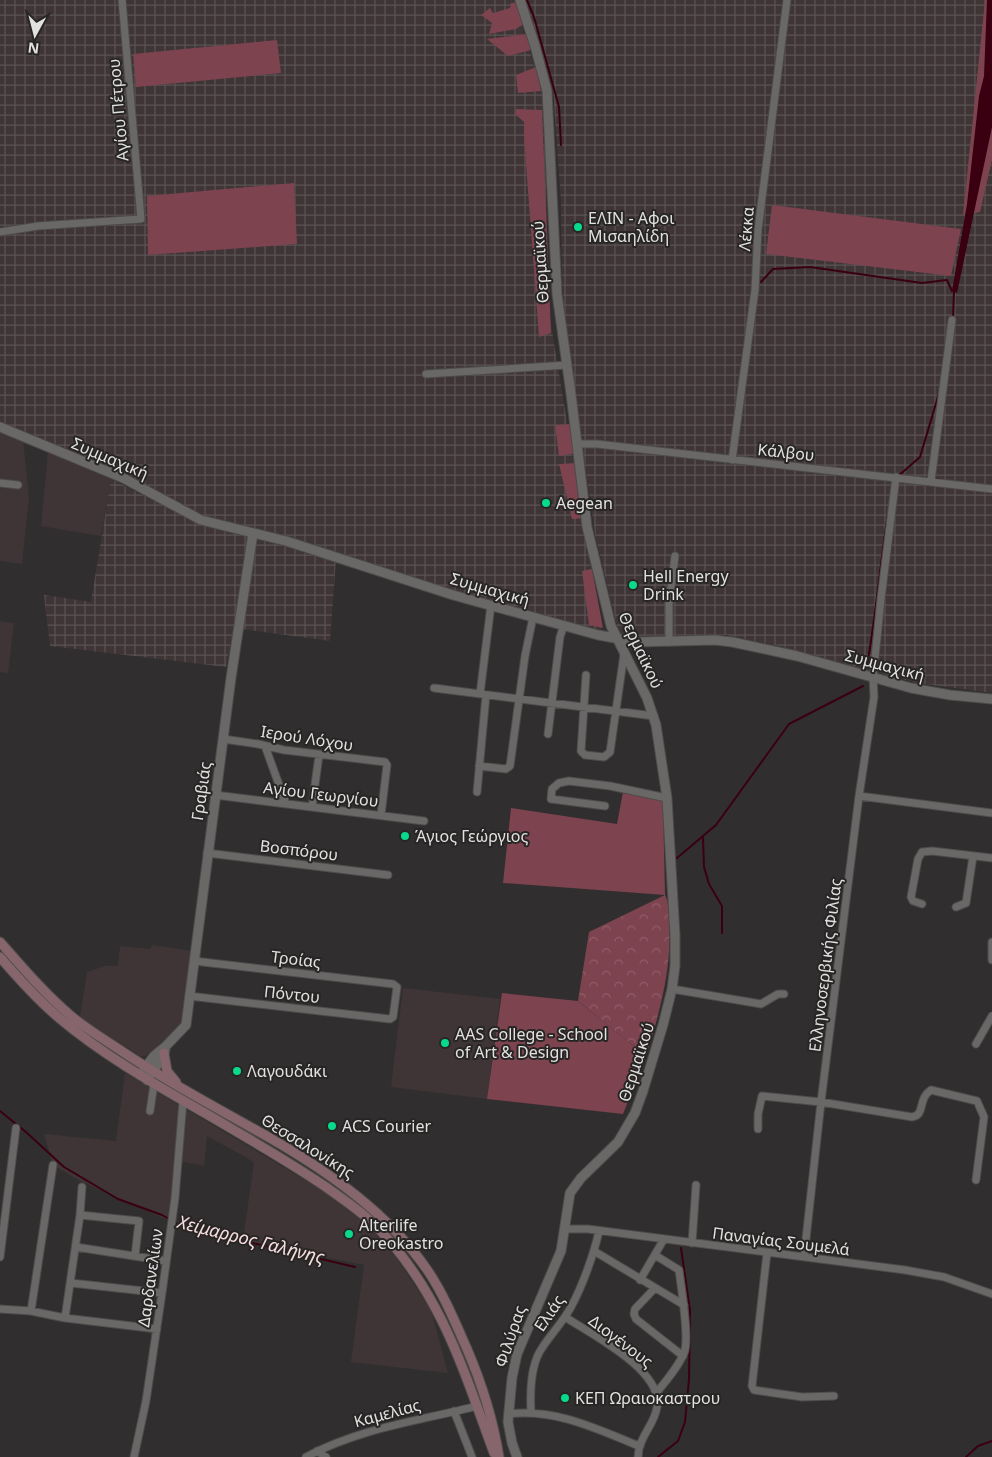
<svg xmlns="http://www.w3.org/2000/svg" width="992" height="1457" viewBox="0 0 992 1457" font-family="'Noto Sans',sans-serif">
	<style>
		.built { fill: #3f3536 }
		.industrial { fill: url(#industrial-grid) }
		.grass { fill: #7d434f }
		.forest { fill: url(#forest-crowns) }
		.water { fill: #3a0012 }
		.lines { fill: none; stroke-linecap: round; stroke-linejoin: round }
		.stream { stroke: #3a0012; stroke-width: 2 }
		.minor-casing { stroke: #4d4b4b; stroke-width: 9 }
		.tertiary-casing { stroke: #4d4b4b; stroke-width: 11 }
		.secondary-casing { stroke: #4d4b4b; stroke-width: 11 }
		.minor { stroke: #6a6767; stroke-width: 7 }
		.tertiary { stroke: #6a6767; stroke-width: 9 }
		.secondary { stroke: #86666c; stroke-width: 9 }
		.poi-dot { fill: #08d98b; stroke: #282525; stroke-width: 2 }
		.labels { text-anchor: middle; stroke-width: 4; stroke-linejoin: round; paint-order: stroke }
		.street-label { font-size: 16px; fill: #e2e0e0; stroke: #282525 }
		.poi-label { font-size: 16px; fill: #e2e0e0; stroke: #282525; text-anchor: start }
		.water-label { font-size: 18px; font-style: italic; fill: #f7dde0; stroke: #282525 }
	</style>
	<defs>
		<pattern id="industrial-grid" width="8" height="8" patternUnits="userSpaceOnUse" patternTransform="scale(1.25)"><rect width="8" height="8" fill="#3f3536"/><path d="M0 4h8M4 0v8" fill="none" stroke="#5a5253"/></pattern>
		<pattern id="forest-crowns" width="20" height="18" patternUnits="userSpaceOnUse" patternTransform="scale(1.25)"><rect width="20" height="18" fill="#7d434f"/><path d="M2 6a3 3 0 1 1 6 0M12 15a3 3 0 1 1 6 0" fill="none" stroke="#8f5e68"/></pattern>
	</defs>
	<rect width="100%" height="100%" fill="#312e2f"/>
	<!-- built -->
	<path class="built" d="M0,429L23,440L29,498L22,564L0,561Z
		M48,452L111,479L101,536L41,526Z
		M0,621L14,623L8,673L0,672Z
		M152,945L192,951L184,1019L154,1051L145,1056H140L80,1017L87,972L105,966H118L120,946L150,949Z
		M403,988L500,999L487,1099L391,1087Z
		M125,1073L327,1193L371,1228L397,1259L431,1310L448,1373L351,1362L364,1265L243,1241L254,1162L207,1136L204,1166L180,1161L172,1222L80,1181L53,1165L44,1134L116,1141Z"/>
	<!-- industrial -->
	<path class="industrial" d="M0,0H514L544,98L549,313L602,633L438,585L287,536L197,515L0,423Z
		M523,0H992V693L917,683L779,646L726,635L637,636L619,634L595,534L568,346L562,284L561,202L553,90L546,65Z
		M111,479L192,520L336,560L330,641L234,628L226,667L50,646L44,595L91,602Z"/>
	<!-- grass -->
	<path class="grass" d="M985,0H992V160L980,212L963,215Z
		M511,3H516L525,23L516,29L489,34L492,23L481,15L490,8L493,13L510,8Z
		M527,34L531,50L508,56L487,39Z
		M277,40L281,73L136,87L133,54Z
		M536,67L541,91L518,93L516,75Z
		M516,109L542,110L551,333L539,337L524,137V122L515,114Z
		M294,183L297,244L148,255L147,196Z
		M772,205L961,229L951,276L766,254Z
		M572,424L577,453L559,456L555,425Z
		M576,463L585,518L572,519L559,464Z
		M592,569L603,628L589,625L582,571Z
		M623,792L663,801L665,895L503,883L511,808L617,824Z
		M502,993L578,1001L646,1056L623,1114L487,1099Z"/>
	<!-- forest -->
	<path class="forest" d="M665,895C669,903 669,912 669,922C672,969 660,1011 646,1056L578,1001L589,932Z"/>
	<!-- water -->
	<path class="water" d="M987,0H992V127L957,293L952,291L967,204L979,96L984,76Z"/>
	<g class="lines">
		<!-- stream -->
		<path class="stream" d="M527,0L534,17L559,107L561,145
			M761,282L773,269L810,267L922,283L947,280L952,291
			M953,319L954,291
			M897,477L920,457L940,390
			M867,666C876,615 880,565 888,514
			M703,838L704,867L709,884L722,906V933
			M677,858L716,825L789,724L863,686
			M0,1111L26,1132L64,1167L118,1199L162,1215L169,1219
			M173,1222L180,1226L355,1267
			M658,1457L678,1441L685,1422L689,1379L690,1310L681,1248
			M966,1457L978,1446L992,1441"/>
		<defs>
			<path id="minor" d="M0,232L38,226L141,219L122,0
				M426,374L567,365
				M577,444H597L992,489
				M732,460L755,290L758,230L787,0
				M931,481L952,320
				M0,483L18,485
				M669,642V604L675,556
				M586,675L581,751L585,755L604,757L610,752L624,654
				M434,688L654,716
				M480,694L491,605
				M548,734L560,637L564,625
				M223,739L258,744L284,750L385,762L387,765L381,815
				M265,746L286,804
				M479,766L506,769L510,766L525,656L533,617
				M477,792L486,695
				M215,795L424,821
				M859,796L992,813
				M605,806L551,799L552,789L559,783L569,781L610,786L667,798
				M312,807L319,755
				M207,853L388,875
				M922,904L913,901L911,897L918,859L922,852L932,851L992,858
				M956,907L966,903L973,856
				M992,942V960
				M672,989L761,1004L778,994H784
				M189,996L390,1019L393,1017L397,987L393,984L194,961
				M976,1044L992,1016
				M150,1111L154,1084
				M758,1129V1114L762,1096L821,1102L912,1117C926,1115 917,1099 931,1090L977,1101L984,1117L976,1180
				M80,1215L139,1221L135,1256
				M564,1229H588L905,1270L944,1277L992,1294
				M692,1243L696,1185
				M76,1247L166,1261
				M594,1251L684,1305
				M767,1253L752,1386L754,1390L802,1397L834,1396
				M655,1255L679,1270C681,1287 690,1340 684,1353C678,1367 667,1380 657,1392
				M0,1257L16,1128
				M804,1257L821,1102L859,796L874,697L873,677L881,599L896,477
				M640,1280L664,1239
				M71,1283L162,1293
				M655,1288L635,1309L634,1314L636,1319L683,1356
				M0,1309L31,1311L65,1318L157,1329
				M31,1311L53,1165
				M565,1317C591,1334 664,1371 657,1407C655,1422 644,1432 640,1446C638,1449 639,1453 638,1457
				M65,1318L80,1215L82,1187
				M454,1411L472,1457
				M531,1412C530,1393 530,1365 542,1348C551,1334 563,1322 571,1307C582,1287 594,1254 599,1231
				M508,1414C555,1408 597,1429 639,1446
				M317,1451L326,1457
				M134,1457L146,1401L162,1293L175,1198L183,1101
				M306,1457C360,1428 419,1421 477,1406"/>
			<path id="tertiary" d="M0,427L123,478L201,520L286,541L453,595L598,635L637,642L715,640L732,642L797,656L911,688L950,695L992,699
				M140,1075L154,1056L165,1047L186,1025L231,678L253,533
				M147,1080L161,1060L165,1050
				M517,1457L512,1443L508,1422L512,1378L517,1354L561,1251L570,1193L581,1178L618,1142L635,1113L643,1091L663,1025L672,989L675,966V935L667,798L656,725L647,698L611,626L587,527L571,394L557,294L547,91L535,46L520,0"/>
			<path id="secondary" d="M0,942C22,967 45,994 71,1016C84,1027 99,1036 114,1046C164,1080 217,1108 270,1138C329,1172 389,1214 428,1271C444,1295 455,1322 467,1349C482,1384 493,1419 499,1457
				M0,957C18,978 37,999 58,1017C104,1056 158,1086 210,1116C249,1139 288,1161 326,1187C344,1200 364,1213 379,1229C442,1296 463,1369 494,1453
				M164,1053L167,1071L176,1082"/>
		</defs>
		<!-- minor casing -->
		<use href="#minor" class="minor-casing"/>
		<!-- tertiary casing -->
		<use href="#tertiary" class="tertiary-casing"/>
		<!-- secondary casing -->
		<use href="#secondary" class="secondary-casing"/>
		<!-- minor -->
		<use href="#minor" class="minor"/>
		<!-- tertiary -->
		<use href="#tertiary" class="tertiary"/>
		<!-- secondary -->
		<use href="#secondary" class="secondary"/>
	</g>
	<!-- markers -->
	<g class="poi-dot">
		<circle cx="578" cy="227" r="5"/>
		<circle cx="546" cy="503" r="5"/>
		<circle cx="633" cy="585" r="5"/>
		<circle cx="405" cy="836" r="5"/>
		<circle cx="445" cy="1043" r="5"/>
		<circle cx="237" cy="1071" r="5"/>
		<circle cx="332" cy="1126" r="5"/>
		<circle cx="349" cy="1234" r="5"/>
		<circle cx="565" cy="1398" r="5"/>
	</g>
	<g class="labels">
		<!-- street labels -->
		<g class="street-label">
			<text transform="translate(118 110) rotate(-95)" y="6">Αγίου Πέτρου</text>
			<text transform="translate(746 229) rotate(-85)" y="6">Λέκκα</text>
			<text transform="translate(540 262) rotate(-94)" y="6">Θερμαϊκού</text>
			<text transform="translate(786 452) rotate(6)" y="6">Κάλβου</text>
			<text transform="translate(110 458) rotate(23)" y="6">Συμμαχική</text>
			<text transform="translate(490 589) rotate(16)" y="6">Συμμαχική</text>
			<text transform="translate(641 650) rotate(65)" y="6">Θερμαϊκού</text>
			<text transform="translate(885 665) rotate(15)" y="6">Συμμαχική</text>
			<text transform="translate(307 738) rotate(9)" y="6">Ιερού Λόχου</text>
			<text transform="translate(201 791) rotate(-82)" y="6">Γραβιάς</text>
			<text transform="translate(321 794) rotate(7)" y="6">Αγίου Γεωργίου</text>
			<text transform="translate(299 850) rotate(7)" y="6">Βοσπόρου</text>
			<text transform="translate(296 959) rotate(7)" y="6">Τροίας</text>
			<text transform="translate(825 965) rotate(-83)" y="6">Ελληνοσερβικής Φιλίας</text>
			<text transform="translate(292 994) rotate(6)" y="6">Πόντου</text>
			<text transform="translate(636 1062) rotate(-72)" y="6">Θερμαϊκού</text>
			<text transform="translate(308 1146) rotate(32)" y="6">Θεσσαλονίκης</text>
			<text transform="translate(781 1241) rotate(7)" y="6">Παναγίας Σουμελά</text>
			<text transform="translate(150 1278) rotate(-82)" y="6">Δαρδανελίων</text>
			<text transform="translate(549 1313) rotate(-56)" y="6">Ελιάς</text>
			<text transform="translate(510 1336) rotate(-71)" y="6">Φιλύρας</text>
			<text transform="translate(621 1341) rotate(37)" y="6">Διογένους</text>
			<text transform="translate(387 1413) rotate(-15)" y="6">Καμελίας</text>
		</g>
		<!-- poi labels -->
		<g class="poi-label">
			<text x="588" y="224">ΕΛΙΝ - Αφοι<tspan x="588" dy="18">Μισαηλίδη</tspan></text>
			<text x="556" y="509">Aegean</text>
			<text x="643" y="582">Hell Energy<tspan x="643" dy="18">Drink</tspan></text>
			<text x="415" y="842">Άγιος Γεώργιος</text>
			<text x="455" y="1040">AAS College - School<tspan x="455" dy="18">of Art &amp; Design</tspan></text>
			<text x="247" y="1077">Λαγουδάκι</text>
			<text x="342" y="1132">ACS Courier</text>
			<text x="359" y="1231">Alterlife<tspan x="359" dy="18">Oreokastro</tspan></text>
			<text x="575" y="1404">ΚΕΠ Ωραιοκαστρου</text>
		</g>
		<!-- water labels -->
		<g class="water-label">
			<text transform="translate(251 1240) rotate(14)" y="6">Χείμαρρος Γαλήνης</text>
		</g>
	</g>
	<!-- north arrow -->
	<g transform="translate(35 35) rotate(187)" stroke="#282525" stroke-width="4" paint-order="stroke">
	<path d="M0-4L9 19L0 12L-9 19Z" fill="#e2e0e0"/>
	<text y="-8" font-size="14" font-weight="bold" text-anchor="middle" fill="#e2e0e0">N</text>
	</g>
</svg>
